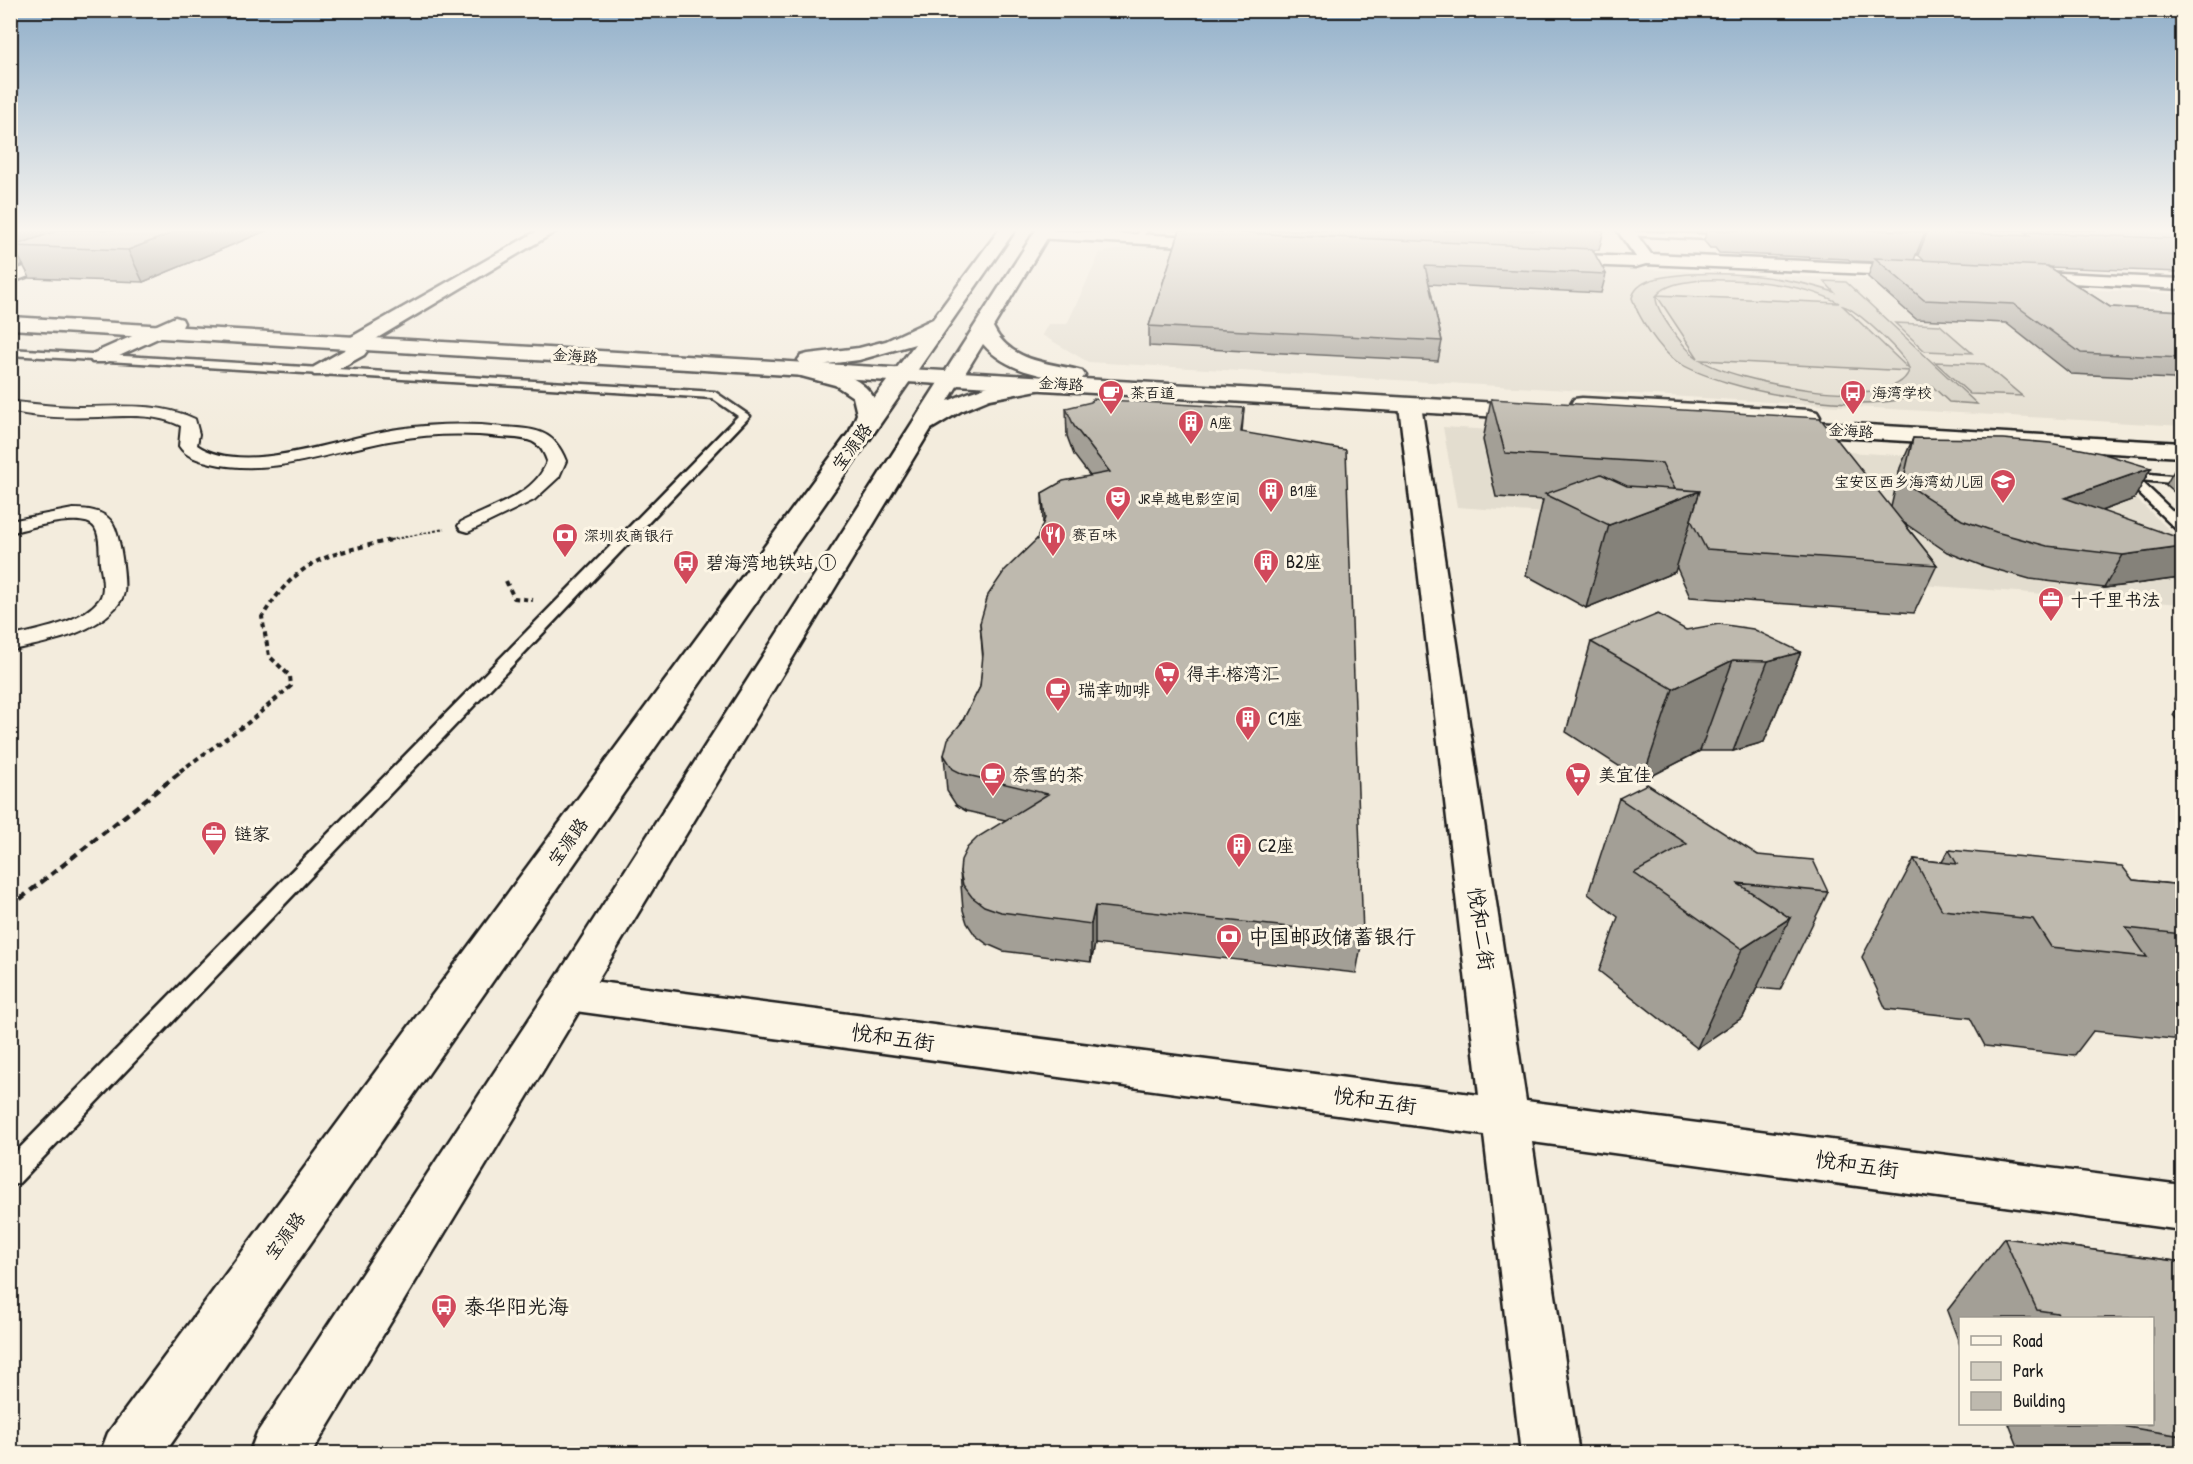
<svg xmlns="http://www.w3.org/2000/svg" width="2193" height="1464" viewBox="0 0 2193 1464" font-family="'Patrick Hand','LXGW WenKai TC',sans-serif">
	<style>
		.built { fill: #e3ddcf }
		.green { fill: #d3cec1; stroke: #78756e; stroke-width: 1.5; fill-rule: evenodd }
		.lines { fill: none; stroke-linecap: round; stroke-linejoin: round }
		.service-casing { stroke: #1c1c1c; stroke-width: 5 }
		.pedestrian-casing { stroke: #1c1c1c; stroke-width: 4 }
		.minor-casing { stroke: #1c1c1c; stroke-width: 5 }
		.tertiary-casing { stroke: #1c1c1c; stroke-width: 5 }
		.primary-casing { stroke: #1c1c1c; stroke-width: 5 }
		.path-far2 { stroke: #1c1c1c; stroke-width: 2; stroke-dasharray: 3 2; stroke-linecap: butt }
		.path-far1 { stroke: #1c1c1c; stroke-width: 4; stroke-dasharray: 5 4; stroke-linecap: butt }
		.path { stroke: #1c1c1c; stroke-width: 4.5; stroke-dasharray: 8 5; stroke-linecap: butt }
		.service { fill: #fcf5e5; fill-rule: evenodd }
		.pedestrian { fill: #fcf5e5; fill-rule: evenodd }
		.minor { fill: #fcf5e5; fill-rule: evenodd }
		.tertiary { fill: #fcf5e5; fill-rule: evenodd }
		.primary { fill: #fcf5e5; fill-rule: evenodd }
		.wall { fill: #a39f96; stroke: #1c1c1c; stroke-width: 1.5; fill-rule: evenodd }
		.shaded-wall { fill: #85827a; stroke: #1c1c1c; stroke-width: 1.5 }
		.building { fill: #beb9ae; stroke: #1c1c1c; stroke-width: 1.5 }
		.labels { text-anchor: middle; stroke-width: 6; stroke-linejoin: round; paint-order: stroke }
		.far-street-label { font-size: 15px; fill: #1c1c1c; stroke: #fcf5e5 }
		.far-poi-label { font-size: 15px; fill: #1c1c1c; stroke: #fcf5e5; text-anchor: start }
		.street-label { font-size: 18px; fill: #1c1c1c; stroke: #fcf5e5 }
		.poi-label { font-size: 18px; fill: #1c1c1c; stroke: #fcf5e5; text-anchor: start }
		.near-street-label { font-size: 21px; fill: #1c1c1c; stroke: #fcf5e5 }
		.near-poi-label { font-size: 21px; fill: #1c1c1c; stroke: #fcf5e5; text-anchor: start }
	</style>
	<rect width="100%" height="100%" fill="#f3ecdd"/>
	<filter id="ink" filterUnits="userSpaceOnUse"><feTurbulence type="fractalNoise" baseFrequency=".0167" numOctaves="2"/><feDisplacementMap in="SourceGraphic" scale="12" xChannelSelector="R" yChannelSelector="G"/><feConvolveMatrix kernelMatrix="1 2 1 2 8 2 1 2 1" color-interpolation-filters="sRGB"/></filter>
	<g filter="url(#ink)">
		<!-- built -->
		<path class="built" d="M1136,246L2182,294V426L1088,362L1042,335L1048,324H1067L1100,253Z
			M1443,427L2104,468L2182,542V604L1922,585L1886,536L1457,507Z"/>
		<!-- green -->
		<path class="green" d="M1689,274C1737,272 1788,277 1834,292L1824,281L1846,282L1977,404L1949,402L1932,386C1888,424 1721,391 1676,361C1659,349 1638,317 1632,298C1637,276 1671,276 1689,274ZM1701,280C1746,279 1799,282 1839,303L1657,295C1667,283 1686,282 1701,280ZM1656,296H1657L1698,358C1686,351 1654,310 1656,296ZM1843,306C1856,309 1906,355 1909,369ZM1701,360L1909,371C1893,415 1731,381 1701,360Z
			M1895,323L1940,325L1972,353L1925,351Z
			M1935,362L1984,364L2022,396L1970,394Z"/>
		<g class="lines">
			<defs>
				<path id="service" d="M1140,230H1148L1139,241L1135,239Z
					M1627,231L1710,235L1714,237L1710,239L1624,235L1623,233Z
					M10,349L715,392L750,416L19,1183L10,1186V1158L738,416L712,398L10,355Z
					M2128,472L2182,477V484L2140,480L2182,520V531L2177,530L2124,479V473Z"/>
				<path id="pedestrian" d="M15,402C37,404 58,407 80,407C120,407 158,402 195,419L199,434L197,445C244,478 345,436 398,429C433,424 468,423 503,427C534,429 554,429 566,461L559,477L534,500L468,532L461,530L458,526L461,522C490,507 536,495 547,461C539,436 523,439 500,437C465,433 429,434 395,440C333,450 274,478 211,463C199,460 186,457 179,446L181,426C155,413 127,416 99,417C70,418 38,418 10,411V403Z
					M73,509C86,509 102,510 111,521C120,531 126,579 124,592C123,598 119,604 115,608C90,636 45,642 10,651V637C39,629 79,624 99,600C106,591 102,575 100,564C99,553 101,537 95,528C84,511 27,529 10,533V521Z"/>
				<path id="minor" d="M126,230H148L145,233L10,283V272Z
					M539,230H558L364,346L367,351L364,355L328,375H314L311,371L314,367L346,349L343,344L346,340Z
					M1040,230L1221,238L1229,243L1221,248L1035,238L1032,235Z
					M1617,230H1633L1651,254L1916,266L1924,271L1916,276L1646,264L1635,267L1555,264L1547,259L1555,254L1636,257Z
					M2021,271L2182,279V289L2015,280L2013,276L2015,272Z
					M175,317L182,319L184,323L182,327L106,362H92L89,358L92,354Z
					M1410,399L1418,400L1421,405L1526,1101L2182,1185V1230L1532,1142L1579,1454H1521L1484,1135L568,1010L553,1005L547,994L553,983L568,978L1479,1095L1399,405L1402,400Z"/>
				<path id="tertiary" d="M10,317L1533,405L1541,407L1544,412L1541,417L1533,419L10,329Z
					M1582,398L1809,410L1817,412L1820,417L1815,422L2182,443V457L1785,434L1777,432L1774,427L1779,422L1574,409L1571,404L1574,399Z"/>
				<path id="primary" d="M999,230H1015L164,1454H100L108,1433L850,431L857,414L853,397L835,385L790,373L787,369L790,365L801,364L798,360L801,356L808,354L859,348L886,341L933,319ZM915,344L874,398C861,376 835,371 811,366L859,360Z
					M1036,230H1052L993,327C1011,363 1048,362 1082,371L1085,375L1082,379L1075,381C1041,376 1006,371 983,344L948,401C975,389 1025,372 1053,379L1056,383L1053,387L990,399L961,411L931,429L311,1454H249L257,1433L553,983Z"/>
			</defs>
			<!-- service casing -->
			<use href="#service" class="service-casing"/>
			<!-- pedestrian casing -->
			<use href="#pedestrian" class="pedestrian-casing"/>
			<!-- minor casing -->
			<use href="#minor" class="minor-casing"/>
			<!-- tertiary casing -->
			<use href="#tertiary" class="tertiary-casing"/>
			<!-- primary casing -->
			<use href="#primary" class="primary-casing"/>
			<!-- path-far2 -->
			<path class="path-far2" d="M385,541L444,529"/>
			<!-- path-far1 -->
			<path class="path-far1" d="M506,581L514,598L533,600
				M180,771L249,722L291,686L290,676L269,656L262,617C300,557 327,555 391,540"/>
			<!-- path -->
			<path class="path" d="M10,907L183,770"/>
			<!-- service -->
			<use href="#service" class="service"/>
			<!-- pedestrian -->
			<use href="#pedestrian" class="pedestrian"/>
			<!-- minor -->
			<use href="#minor" class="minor"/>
			<!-- tertiary -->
			<use href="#tertiary" class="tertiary"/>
			<!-- primary -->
			<use href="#primary" class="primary"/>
		</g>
		<!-- wall -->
		<path class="wall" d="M10,230H268L143,282L30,278L23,265L10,269Z
			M1180,230H1604L1599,250H1592L1606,274L1601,293L1429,284L1442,341L1438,361L1149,346V326Z
			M1657,230H2182V266L2179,272L2048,267L2110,307L2182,311V386L2173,379L2071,374L2006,323L1916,319L1868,277L1873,262L1851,261L1848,259L1719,253L1715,248H1710L1704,241L1706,233ZM1916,255H1918L1925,261L1914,260Z
			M1491,399L1891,507L1900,468L1913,438L2151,468L2134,499L2101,511L2180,578L2104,588L2030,579L1980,565L1947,552L1903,522L1937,565L1914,613L1690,597L1676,566L1675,572L1586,608L1526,575L1543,500L1496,497L1483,440Z
			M1066,408H1244L1242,432L1363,935L1356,973L1095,944L1091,962L1003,951L987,944L975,935L967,923L963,910L960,872L1005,820L966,811L956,805L947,791L944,755L962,722L980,687L983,661L980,623L1037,539L1043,524L1042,493L1090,476L1074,455L1067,436Z
			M2182,456V499L2166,485Z
			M1686,630L1801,652L1764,742L1733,751H1700L1642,781L1566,732L1591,642Z
			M2182,685V726L2173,715L2179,705L2174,699Z
			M1619,798L1758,855L1828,892L1780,990L1757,988L1743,1017L1697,1048L1599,971L1618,917L1588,894Z
			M1949,850L2133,880L2182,885V1040L2093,1031L2074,1056L1985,1046L1970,1018L1886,1009L1862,957L1914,859L1942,862Z
			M2004,1238L2182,1262V1454H2021L2009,1424H2152V1318H1960V1345L1947,1311Z"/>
		<!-- shaded-wall -->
		<path class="shaded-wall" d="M17,230H120L13,246L23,265L10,269V232Z
			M180,230H268L143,282L128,250Z
			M1920,230H1928L1918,255H1916L1925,232Z
			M2151,468L2134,499L2048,530L2065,498Z
			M1700,491L1675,572L1586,608L1609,525Z
			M2182,547V574L2180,578L2104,588L2123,555Z
			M1801,652L1764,742L1733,751L1768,661Z
			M1733,660L1700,751L1642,781L1673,689Z
			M1095,906V944L1091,962V924Z
			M1790,918L1743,1017L1697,1048L1742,949Z"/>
		<!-- building -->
		<path class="building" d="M60,230H180L128,250L13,246Z
			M1180,230L1592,249L1606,274L1425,266L1442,341L1149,326Z
			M1885,230H1924L1925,232Z
			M1940,230H2182V239L2024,232L2031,236L1943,232Z
			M1875,258L2047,266L2110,307L2182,311V358L2081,353L2014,304L1924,300Z
			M1092,399L1244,408L1241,432L1346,450L1363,935L1095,906L1091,924L1001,912L984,906L972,897L963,885L960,872L961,860L967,848L978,837L1048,794L963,774L953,769L944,755L948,739L962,722L980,687L983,654L980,623L988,595L1005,570L1037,539L1045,518L1042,493L1063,481L1110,472L1074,426L1066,408L1091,402Z
			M1491,399L1820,418L1937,565L1706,549L1691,520L1700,491L1675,489L1662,463L1505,453Z
			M1913,438L2003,439L2050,443L2101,453L2151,468L2065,498L2182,539V547L2123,555L2047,546L1996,532L1962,520L1903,482Z
			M1601,474L1627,486L1700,491L1609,525L1545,494Z
			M1658,614L1686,630L1719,624L1753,629L1801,652L1768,661L1733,660L1673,689L1591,642Z
			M1647,784L1758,855L1813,860L1828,892L1737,883L1790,918L1742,949L1634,873L1687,844L1619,798Z
			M1949,850L2122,866L2133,880L2182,885V934L2126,928L2147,957L2051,947L2033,919L1942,910L1914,859L1957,864Z
			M2004,1238L2182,1262V1436L2109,1424H2152V1318H2060L2057,1313L2037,1310Z"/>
	</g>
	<!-- sky -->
	<linearGradient id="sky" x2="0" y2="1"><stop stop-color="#8faec9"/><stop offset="0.53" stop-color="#faf6f0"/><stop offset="1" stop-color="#faf6f0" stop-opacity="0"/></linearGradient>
	<rect width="2193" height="435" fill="url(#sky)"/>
	<!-- icons -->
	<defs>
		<symbol id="cafe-pin" viewBox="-11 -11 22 30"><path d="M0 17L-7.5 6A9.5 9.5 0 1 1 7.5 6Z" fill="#d1495b" stroke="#fcf5e5"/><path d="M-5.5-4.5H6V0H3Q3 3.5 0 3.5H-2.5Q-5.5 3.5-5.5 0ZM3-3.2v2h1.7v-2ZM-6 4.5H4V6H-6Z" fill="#fff"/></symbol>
		<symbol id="bus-pin" viewBox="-11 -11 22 30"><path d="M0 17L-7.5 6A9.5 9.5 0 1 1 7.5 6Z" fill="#d1495b" stroke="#fcf5e5"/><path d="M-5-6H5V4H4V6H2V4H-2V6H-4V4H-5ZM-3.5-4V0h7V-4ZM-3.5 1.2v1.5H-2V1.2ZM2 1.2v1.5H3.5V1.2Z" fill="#fff"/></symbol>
		<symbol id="building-pin" viewBox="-11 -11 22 30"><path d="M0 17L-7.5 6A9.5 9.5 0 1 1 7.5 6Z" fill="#d1495b" stroke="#fcf5e5"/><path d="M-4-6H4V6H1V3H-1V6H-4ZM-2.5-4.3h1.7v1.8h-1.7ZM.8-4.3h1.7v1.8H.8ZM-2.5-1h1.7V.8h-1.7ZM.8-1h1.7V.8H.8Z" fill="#fff"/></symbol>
		<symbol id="school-pin" viewBox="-11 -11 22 30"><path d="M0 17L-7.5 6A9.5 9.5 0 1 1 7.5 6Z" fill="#d1495b" stroke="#fcf5e5"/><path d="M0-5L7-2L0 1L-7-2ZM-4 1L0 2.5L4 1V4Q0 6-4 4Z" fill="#fff"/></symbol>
		<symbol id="theatre-pin" viewBox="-11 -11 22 30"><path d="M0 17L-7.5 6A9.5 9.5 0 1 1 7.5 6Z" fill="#d1495b" stroke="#fcf5e5"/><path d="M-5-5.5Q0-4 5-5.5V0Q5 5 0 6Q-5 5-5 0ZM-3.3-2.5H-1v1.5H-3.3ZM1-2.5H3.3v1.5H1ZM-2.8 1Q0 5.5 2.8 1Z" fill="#fff"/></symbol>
		<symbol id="restaurant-pin" viewBox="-11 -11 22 30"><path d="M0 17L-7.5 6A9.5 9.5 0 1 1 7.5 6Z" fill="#d1495b" stroke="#fcf5e5"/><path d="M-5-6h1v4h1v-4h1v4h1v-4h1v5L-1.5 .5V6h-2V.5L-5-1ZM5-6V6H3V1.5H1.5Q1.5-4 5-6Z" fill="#fff"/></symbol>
		<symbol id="bank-pin" viewBox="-11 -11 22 30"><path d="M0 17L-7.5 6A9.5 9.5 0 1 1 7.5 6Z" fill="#d1495b" stroke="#fcf5e5"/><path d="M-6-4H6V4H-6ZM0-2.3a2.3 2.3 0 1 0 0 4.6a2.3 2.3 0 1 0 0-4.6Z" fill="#fff"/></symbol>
		<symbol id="office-pin" viewBox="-11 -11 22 30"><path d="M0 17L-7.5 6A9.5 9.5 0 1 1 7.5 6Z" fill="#d1495b" stroke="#fcf5e5"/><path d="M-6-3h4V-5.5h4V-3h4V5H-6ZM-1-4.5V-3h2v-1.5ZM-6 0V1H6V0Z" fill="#fff"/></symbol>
		<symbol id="supermarket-pin" viewBox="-11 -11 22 30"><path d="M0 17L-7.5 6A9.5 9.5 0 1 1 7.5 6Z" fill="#d1495b" stroke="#fcf5e5"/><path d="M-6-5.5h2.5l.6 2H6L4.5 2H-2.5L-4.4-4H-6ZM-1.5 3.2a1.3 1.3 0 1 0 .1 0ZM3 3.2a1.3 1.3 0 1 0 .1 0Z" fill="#fff"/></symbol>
	</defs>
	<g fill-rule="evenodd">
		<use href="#cafe-pin" x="1096" y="378" width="30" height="40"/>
		<use href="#bus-pin" x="1838" y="378" width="30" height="40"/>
		<use href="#building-pin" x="1176" y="408" width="30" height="40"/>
		<use href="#school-pin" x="1988" y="467" width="30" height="40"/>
		<use href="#building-pin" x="1256" y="476" width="30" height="40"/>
		<use href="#theatre-pin" x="1103" y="484" width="30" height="40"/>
		<use href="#restaurant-pin" x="1038" y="520" width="30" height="40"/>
		<use href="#bank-pin" x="550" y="521" width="30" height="40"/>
		<use href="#building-pin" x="1251" y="547" width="30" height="40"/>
		<use href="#bus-pin" x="671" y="548" width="30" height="40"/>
		<use href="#office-pin" x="2036" y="585" width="30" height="40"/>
		<use href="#supermarket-pin" x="1152" y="659" width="30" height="40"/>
		<use href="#cafe-pin" x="1043" y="675" width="30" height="40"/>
		<use href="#building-pin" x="1233" y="704" width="30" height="40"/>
		<use href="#cafe-pin" x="978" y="760" width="30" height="40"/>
		<use href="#supermarket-pin" x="1563" y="760" width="30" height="40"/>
		<use href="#office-pin" x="199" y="819" width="30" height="40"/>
		<use href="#building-pin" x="1224" y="831" width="30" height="40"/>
		<use href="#bank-pin" x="1214" y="922" width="30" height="40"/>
		<use href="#bus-pin" x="429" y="1292" width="30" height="40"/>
	</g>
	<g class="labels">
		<!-- far-street labels -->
		<g class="far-street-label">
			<text transform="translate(575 356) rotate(3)" y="5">金海路</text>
			<text transform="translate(1061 384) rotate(3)" y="5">金海路</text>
			<text transform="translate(1851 431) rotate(3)" y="5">金海路</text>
		</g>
		<!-- far-poi labels -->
		<g class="far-poi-label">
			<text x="1130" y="398">茶百道</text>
			<text x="1872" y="398">海湾学校</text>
			<text x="1210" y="428">A座</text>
			<text x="1984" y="487" text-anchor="end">宝安区西乡海湾幼儿园</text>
			<text x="1290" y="496">B1座</text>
			<text x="1138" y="504">JR卓越电影空间</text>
			<text x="1072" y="540">赛百味</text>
			<text x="584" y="541">深圳农商银行</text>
		</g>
		<!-- street labels -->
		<g class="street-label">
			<text transform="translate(852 447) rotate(-54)" y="6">宝源路</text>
			<text transform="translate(568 842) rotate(-54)" y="6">宝源路</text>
			<text transform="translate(285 1236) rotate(-54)" y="6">宝源路</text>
		</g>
		<!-- poi labels -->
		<g class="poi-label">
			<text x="1286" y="568">B2座</text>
			<text x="706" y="569">碧海湾地铁站 ①</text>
			<text x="2070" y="606">十千里书法</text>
			<text x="1186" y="680">得丰·榕湾汇</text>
			<text x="1078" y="696">瑞幸咖啡</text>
			<text x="1268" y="725">C1座</text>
			<text x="1012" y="781">奈雪的茶</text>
			<text x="1598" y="781">美宜佳</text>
			<text x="234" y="840">链家</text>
			<text x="1258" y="852">C2座</text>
		</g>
		<!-- near-street labels -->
		<g class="near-street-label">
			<text transform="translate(1481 929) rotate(82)" y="7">悦和二街</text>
			<text transform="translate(893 1038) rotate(8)" y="7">悦和五街</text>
			<text transform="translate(1375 1101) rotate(8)" y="7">悦和五街</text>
			<text transform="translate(1857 1165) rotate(8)" y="7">悦和五街</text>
		</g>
		<!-- near-poi labels -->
		<g class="near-poi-label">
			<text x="1248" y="944">中国邮政储蓄银行</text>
			<text x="464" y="1314">泰华阳光海</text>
		</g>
	</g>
	<!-- margin -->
	<rect width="2193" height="1464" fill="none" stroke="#fcf5e5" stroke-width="36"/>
	<rect x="18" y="18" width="2157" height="1428" fill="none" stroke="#1c1c1c" stroke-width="2" filter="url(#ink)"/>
	<!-- legend -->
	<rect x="1959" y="1317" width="195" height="108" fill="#fcf5e5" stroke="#a29e95" stroke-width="1.5"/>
	<rect x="1971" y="1336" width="30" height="9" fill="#fcf5e5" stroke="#a29e95" stroke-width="1.5"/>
	<text x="2013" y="1347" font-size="18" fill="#1c1c1c">Road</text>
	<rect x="1971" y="1362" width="30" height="18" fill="#d3cec1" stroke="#a29e95" stroke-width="1.5"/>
	<text x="2013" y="1377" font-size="18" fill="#1c1c1c">Park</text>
	<rect x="1971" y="1392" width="30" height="18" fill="#beb9ae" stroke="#a29e95" stroke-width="1.5"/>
	<text x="2013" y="1407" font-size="18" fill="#1c1c1c">Building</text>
</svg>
